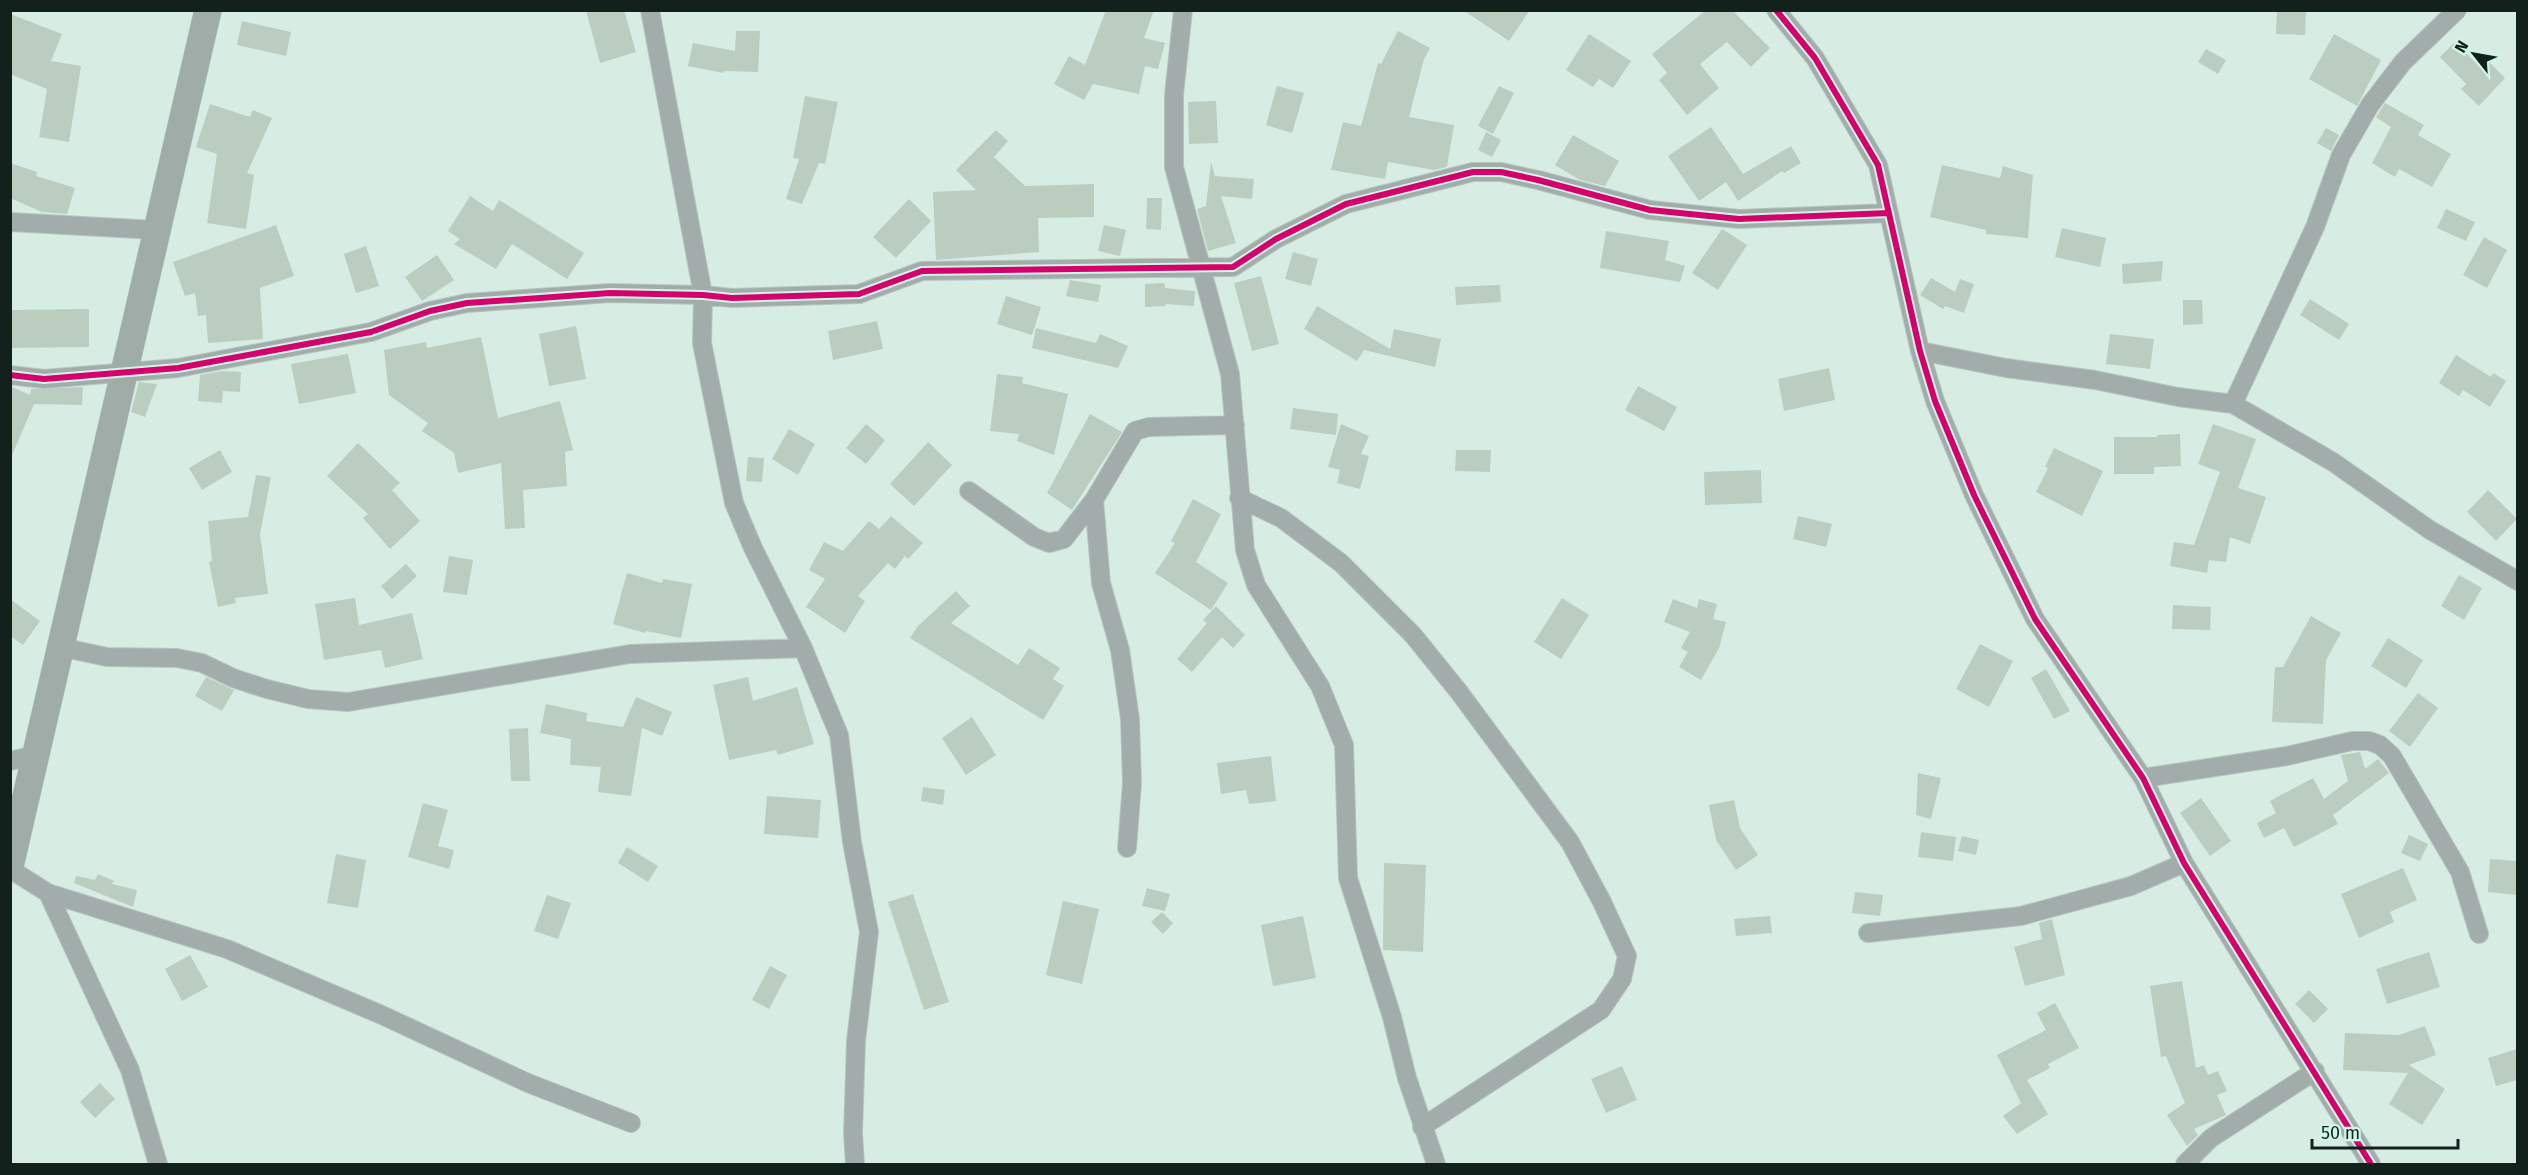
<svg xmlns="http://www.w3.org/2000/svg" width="2528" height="1175" viewBox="0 0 2528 1175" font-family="'Fira Sans',sans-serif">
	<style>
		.building { fill: #bbcdc0 }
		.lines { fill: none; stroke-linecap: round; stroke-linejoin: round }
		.street-casing { stroke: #b5c7bf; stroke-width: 20 }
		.secondary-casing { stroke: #b5c7bf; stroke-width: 28 }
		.street { stroke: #a2acaa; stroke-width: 18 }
		.secondary { stroke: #a0aca8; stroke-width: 27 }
		.cycleway-casing { stroke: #cff5e6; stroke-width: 10 }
		.cycleway { stroke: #d6006c; stroke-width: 6 }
	</style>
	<rect width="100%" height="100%" fill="#d7ede4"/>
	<!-- building -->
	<path class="building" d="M586,10H624L636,52L600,63Z
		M1106,10H1154L1144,38L1165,43L1158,69L1145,66L1139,94L1093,84L1084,100L1054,84L1069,56L1085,65Z
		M1463,10H1530L1509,41Z
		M1706,10H1732L1770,48L1751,67L1727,42L1700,64L1719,88L1687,115L1659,80L1667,73L1652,54Z
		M2277,10H2306L2305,35L2276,34Z
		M10,14L62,34L51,61L81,66L69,142L39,137L47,89L10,74Z
		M242,21L291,32L286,56L237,45Z
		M736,31H760L758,72L724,71L723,73L688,66L693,43L735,51Z
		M1398,31L1430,48L1424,59L1409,117L1454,125L1447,167L1434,170L1388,162L1385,179L1331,170L1343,122L1361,126L1378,63L1381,64Z
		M1589,34L1631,61L1613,88L1599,79L1593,87L1566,70Z
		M2334,34L2381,60L2357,106L2309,79Z
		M2455,42L2478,65L2485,58L2505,78L2479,106L2461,89L2466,84L2440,57Z
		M2206,49L2226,60L2218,74L2198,62Z
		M1277,86L1304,93L1292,133L1266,125Z
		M1499,86L1514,93L1493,134L1478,126Z
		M805,96L838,102L825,164L819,163L802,204L786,199L799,159L793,158Z
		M1216,101L1218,143L1189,144L1188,102Z
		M2385,103L2424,125L2418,135L2451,154L2432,187L2399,169L2395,177L2372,163L2391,127L2376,117Z
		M210,104L250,117L253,110L272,118L247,173L254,175L246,229L207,223L217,154L196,147Z
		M1711,127L1743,174L1791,146L1801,163L1784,173L1782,171L1738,201L1726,182L1699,201L1668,156Z
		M2326,128L2339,135L2331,151L2317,143Z
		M996,130L1008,141L994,157L1025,186L1094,184V217L1038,218L1039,252L936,260L933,192L976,190L956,170Z
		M1486,132L1501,140L1492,157L1478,150Z
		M1573,135L1619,161L1605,186L1580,180L1555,165Z
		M1211,162L1215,176L1254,179L1252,199L1221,196L1236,243L1208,251L1197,209L1206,206Z
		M10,163L37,172L36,176L75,188L67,214L42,212L10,198Z
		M1942,165L2000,178L2003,166L2033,175L2028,238L1986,234V230L1930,217Z
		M470,196L493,211L499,200L584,253L567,279L512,244L496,269L454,244L460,239L448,231Z
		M1147,198H1162L1161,230L1146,229Z
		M909,199L931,221L896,258L873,237Z
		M2446,209L2475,222L2466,241L2437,228Z
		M276,225L294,276L260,288L263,339L208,343L206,315L198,316L195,293L185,296L173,262Z
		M1104,225L1126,230L1120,256L1098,251Z
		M2062,228L2106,238L2100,267L2055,257Z
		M1722,229L1747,245L1718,290L1692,273Z
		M1606,231L1669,241L1665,260L1685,266L1680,282L1600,268Z
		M2484,237L2507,250L2487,288L2463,275Z
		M366,246L379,286L356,293L344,254Z
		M1293,252L1318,259L1311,286L1285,279Z
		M437,255L454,280L422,301L405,277Z
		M2163,261L2161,281L2123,284L2122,264Z
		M1261,276L1279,344L1252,351L1234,283Z
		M1931,278L1955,292L1960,279L1974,284L1964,313L1945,306L1943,309L1920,295Z
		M1070,280L1101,285L1098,302L1066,296Z
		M1164,283L1165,288L1195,291L1194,306L1165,304L1166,306L1145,307V284Z
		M1500,285L1501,302L1456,305L1455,287Z
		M1006,296L1041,307L1032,335L997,324Z
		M2310,299L2349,324L2339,340L2300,315Z
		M2183,300H2202L2203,324L2183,325Z
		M1317,306L1390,349L1394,329L1441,339L1435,367L1364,350L1357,361L1304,329Z
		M89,309V347L10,348V310Z
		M877,321L883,349L833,360L828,331Z
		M576,326L586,379L549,386L539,334Z
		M1036,328L1096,343L1100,334L1128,346L1118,368L1032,348Z
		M2110,334L2154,339L2150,369L2106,364Z
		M481,337L498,418L560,401L573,450L565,452L567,486L523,490L525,528L505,529L501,463L458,473L454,453L422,431L428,423L389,395L384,350L426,342L427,348Z
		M348,354L356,393L299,404L291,364Z
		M2456,355L2491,377L2493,373L2506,381L2490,407L2463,390L2459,396L2439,383Z
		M1829,368L1835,400L1784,411L1778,379Z
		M223,371L241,372L240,392L223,391L222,403L198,401L200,375Z
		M997,374L1023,377L1022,383L1068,394L1054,455L1017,441L1019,434L990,431Z
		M139,382L157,384L145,417L131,412Z
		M10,386L30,395L31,389L83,387L82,405L34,404L10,460Z
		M1638,386L1677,407L1664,431L1625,410Z
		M1293,408L1338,414L1336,435L1290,429Z
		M1090,414L1122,432L1072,510L1047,493Z
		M866,424L885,440L866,464L846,448Z
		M1341,424L1369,436L1361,454L1369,456L1360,489L1337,483L1340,470L1328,467Z
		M2213,424L2256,439L2238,488L2266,497L2250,544L2230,537L2226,562L2209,560L2207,573L2170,566L2174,542L2194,545L2220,472L2198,464Z
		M789,429L815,444L798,475L772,459Z
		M2180,434L2181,466L2154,467V474H2114V437H2157V435Z
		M928,442L952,465L914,506L890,484Z
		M358,443L400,483L392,490L420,521L390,549L363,518L368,514L327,476Z
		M2054,448L2103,471L2082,516L2036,492L2048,468L2045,467Z
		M220,450L232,472L202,490L189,468Z
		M1456,450H1491L1490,472L1455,471Z
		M748,457L764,458L762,482L746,481Z
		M1761,470L1762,503L1705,505L1704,472Z
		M256,475L271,477L260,534L268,594L235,598L236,603L218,607L209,562L212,561L208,521L248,517Z
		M2488,490L2517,519L2496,541L2467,512Z
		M1193,499L1221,514L1196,562L1228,583L1211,610L1155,573L1175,543L1171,541Z
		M891,516L923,543L908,559L905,556L895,569L888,563L858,596L865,601L845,633L806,607L825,579L809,570L824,542L843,551L869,521L879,529Z
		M1798,516L1832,524L1826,547L1793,539Z
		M449,556L473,560L467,595L443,592Z
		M406,564L417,576L392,599L381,586Z
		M627,573L662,583L663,579L692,584L681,638L646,631L645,633L613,624Z
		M2459,575L2482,588L2464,620L2441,606Z
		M956,591L970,606L951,623L1018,665L1029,648L1060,668L1053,679L1064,686L1043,720L910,638L918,626Z
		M355,598L359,625L412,613L423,659L385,668L381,650L324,660L315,604Z
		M1562,598L1589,615L1561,659L1534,642Z
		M10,599L40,621L23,645L10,636Z
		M1673,599L1697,608L1699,599L1717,604L1713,619L1726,622L1719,648L1701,680L1679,667L1688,652L1681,648L1690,632L1664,622Z
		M2173,605L2211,607L2210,630L2172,629Z
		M1216,606L1245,635L1233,648L1222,637L1192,672L1177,659L1207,623L1203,620Z
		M2311,616L2341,633L2326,660L2323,724L2272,722L2275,667H2283Z
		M2388,638L2423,660L2406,688L2371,666Z
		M1980,644L2013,661L1989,707L1956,689Z
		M2046,669L2070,711L2054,719L2031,678Z
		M206,677L234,690L222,711L195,696Z
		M748,677L753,701L797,687L814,744L778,755L776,750L729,760L713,685Z
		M2418,693L2438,708L2410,747L2389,731Z
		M636,697L672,712L662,736L642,728L631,796L598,792L601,767L570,765L571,739L540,733L546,704L587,713L586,721L623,727Z
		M972,717L996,755L966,775L942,738Z
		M528,728L530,781H511L509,729Z
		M2360,752L2365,769L2378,759L2389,773L2333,815L2338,824L2294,847L2284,828L2264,838L2257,823L2276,813L2270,801L2313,778L2324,799L2348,781L2341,755Z
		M1271,756L1276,801L1249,804L1246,790L1221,794L1217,763Z
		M1918,773L1941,778L1931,819L1916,815Z
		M923,787L945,790L943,805L921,801Z
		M767,796L821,800L818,838L764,834Z
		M2201,798L2231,841L2210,856L2180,813Z
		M1734,800L1740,828L1758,855L1736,870L1716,840L1709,805Z
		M423,803L448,810L438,846L454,850L449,869L408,857Z
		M1921,832L1956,837L1953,861L1918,857Z
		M2409,835L2428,844L2420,861L2401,853Z
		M1962,836L1979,840L1976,855L1958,851Z
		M627,847L658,866L648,882L618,863Z
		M336,854L366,860L358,908L327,903Z
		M2490,859L2517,861V895L2488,892Z
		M1384,863L1426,865L1423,952L1383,950Z
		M2403,868L2417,900L2390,912L2394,922L2359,938L2341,894Z
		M98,874L114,881L112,884L137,890L133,907L74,883L76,876L95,880Z
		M1147,888L1170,894L1165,911L1142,906Z
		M1855,892L1883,895L1880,916L1852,913Z
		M913,894L949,1002L924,1010L888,902Z
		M547,895L571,903L558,939L534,931Z
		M1063,901L1099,909L1082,984L1046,975Z
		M1162,912L1173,923L1163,934L1151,922Z
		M1303,916L1316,978L1273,986L1261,925Z
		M1770,916L1772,933L1736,936L1734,919Z
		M2052,919L2065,975L2025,986L2014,947L2042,939L2039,923Z
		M2429,952L2440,987L2387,1004L2376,969Z
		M190,955L208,987L182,1001L165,969Z
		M770,966L787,975L769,1009L752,1000Z
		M2182,981L2196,1068L2204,1065L2208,1075L2218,1071L2227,1091L2217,1095L2226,1115L2194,1129L2198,1135L2187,1146L2167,1115L2185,1103L2166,1056L2161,1057L2150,986Z
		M2309,990L2328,1009L2314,1023L2295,1004Z
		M2055,1003L2079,1048L2048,1064L2050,1068L2027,1080L2048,1114L2017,1134L2003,1116L2021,1103L1997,1055L2046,1030L2037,1013Z
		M2425,1026L2436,1055L2409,1065L2445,1089L2422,1125L2389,1104L2408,1073L2343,1070L2345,1033L2399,1035Z
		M2517,1049V1080L2496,1086L2488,1058Z
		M1622,1066L1637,1100L1606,1113L1591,1079Z
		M100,1083L115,1099L95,1118L80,1102Z"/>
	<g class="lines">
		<defs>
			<path id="street" d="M650,10L703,295L702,343L734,503L753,548L803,648L839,735L852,842L869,932L856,1041L853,1133L855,1164
				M1183,10L1174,95V167L1230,374L1245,550L1256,585L1320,686L1344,745L1348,878L1392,1017L1407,1078L1436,1164
				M1776,10L1815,58L1878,165L1920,351L1935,401L1974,495L2035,619L2143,778L2184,863L2371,1164
				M10,222L156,230
				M1920,351L2006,368L2095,380L2178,397L2233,404L2333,462L2430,530L2518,581
				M10,375L44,379L178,368L371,332L430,311L467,303L610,293L703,295L732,298L859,294L922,271L1233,267L1276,239L1346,204L1473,172H1501L1538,180L1650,210L1739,219L1889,213
				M2233,404L2315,227L2341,155L2370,105L2403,62L2457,10
				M969,491L1034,537L1049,543L1064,539L1094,500L1135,431L1149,427L1235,425
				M1239,498L1281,518L1341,563L1413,635L1459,692L1570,842L1602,902L1627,956L1622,979L1601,1010L1422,1127
				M1094,500L1101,583L1120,650L1130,719L1132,783L1127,848
				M60,647L107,657L177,658L202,663L233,678L267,689L308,699L348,702L630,654L803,648
				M10,761L35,755
				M2143,778L2287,756L2352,741H2369L2380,745L2392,756L2460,872L2479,934
				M10,869L48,893L130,1070L158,1164
				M48,893L227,949L384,1016L528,1083L631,1123
				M1868,933L2021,916L2131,886L2184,863
				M2185,1164L2211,1138L2315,1071"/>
			<path id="secondary" d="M10,866L208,10"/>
		</defs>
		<!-- street casing -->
		<use href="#street" class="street-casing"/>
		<!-- secondary casing -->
		<use href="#secondary" class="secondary-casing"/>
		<!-- street -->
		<use href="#street" class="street"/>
		<!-- secondary -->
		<use href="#secondary" class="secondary"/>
		<defs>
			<path id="cycleway" d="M1776,10L1815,58L1878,165L1920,351L1935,401L1974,495L2035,619L2143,778L2184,863L2371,1164
				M10,375L44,379L178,368L371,332L430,311L467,303L610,293L703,295L732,298L859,294L922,271L1233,267L1276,239L1346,204L1473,172H1501L1538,180L1650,210L1739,219L1889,213"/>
		</defs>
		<!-- cycleway casing -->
		<use href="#cycleway" class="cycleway-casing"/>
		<!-- cycleway -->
		<use href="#cycleway" class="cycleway"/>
	</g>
	<!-- border -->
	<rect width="2528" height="1175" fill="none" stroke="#12211c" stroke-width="24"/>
	<!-- north arrow -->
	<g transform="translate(2474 54) rotate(301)" stroke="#cff5e6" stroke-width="4.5" paint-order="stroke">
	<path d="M0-4.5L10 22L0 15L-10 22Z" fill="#12211c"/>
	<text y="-9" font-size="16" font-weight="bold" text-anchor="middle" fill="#12211c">N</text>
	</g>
	<!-- scale -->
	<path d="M2312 1139v9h146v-9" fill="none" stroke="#12211c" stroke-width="3"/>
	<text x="2321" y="1139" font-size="18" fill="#12211c" stroke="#cff5e6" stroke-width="4.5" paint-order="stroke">50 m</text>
</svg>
